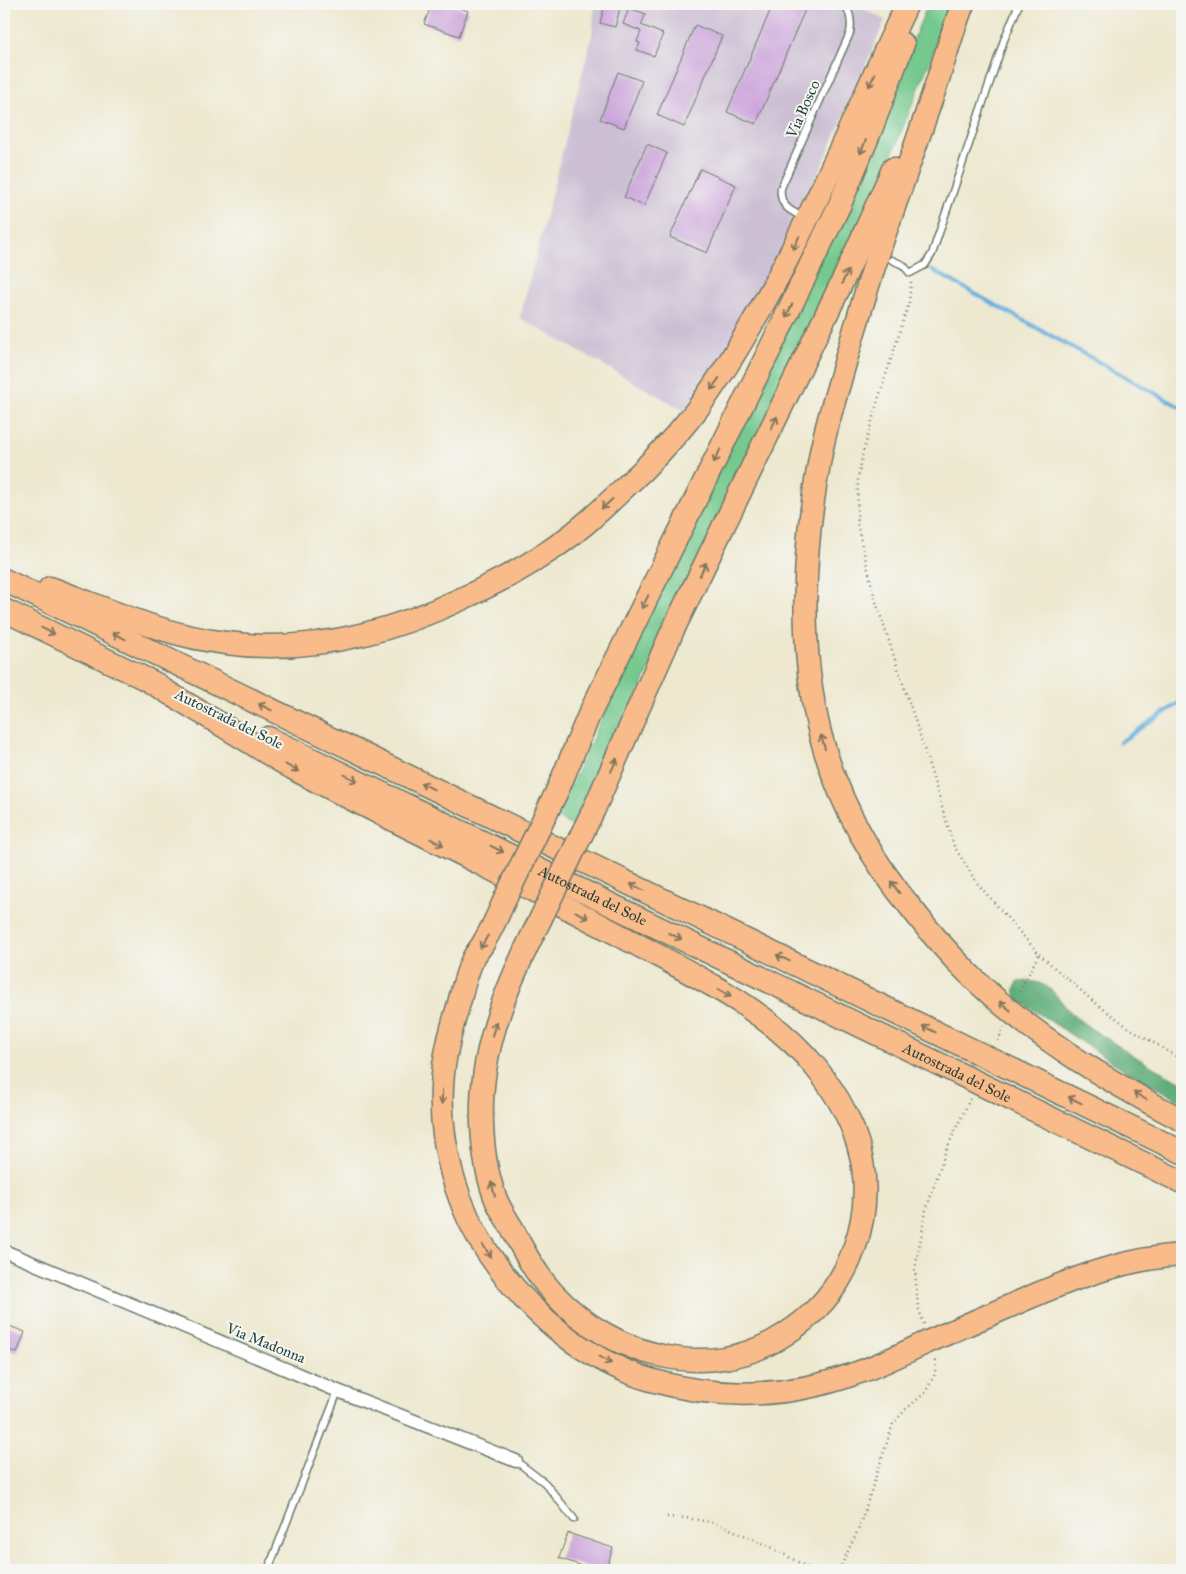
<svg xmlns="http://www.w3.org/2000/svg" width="1186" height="1574" viewBox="0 0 1186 1574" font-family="'IM FELL Great Primer',serif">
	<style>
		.industrial { fill: #ccbfd4 }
		.green { fill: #73c98e; stroke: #498361 }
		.forest { fill: #5ead79; stroke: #3e7556 }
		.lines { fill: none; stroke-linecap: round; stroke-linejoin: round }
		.stream { stroke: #65aedd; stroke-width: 4 }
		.building { fill: #cca5db }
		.lane-casing { stroke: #67796a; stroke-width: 9 }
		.street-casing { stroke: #67796a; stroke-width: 15 }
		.highway-casing { stroke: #67796a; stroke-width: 25 }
		.path { stroke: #67796a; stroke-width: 2.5; stroke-dasharray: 1 4; stroke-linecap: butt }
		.lane { stroke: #fff; stroke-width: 6 }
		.street { stroke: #fff; stroke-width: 12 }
		.highway { stroke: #fabb8b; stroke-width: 22 }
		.highway-bridge-casing { stroke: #67796a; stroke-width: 25; stroke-linecap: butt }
		.highway-bridge { stroke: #fabb8b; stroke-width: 22 }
		.oneway { stroke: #82765b }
		.labels { text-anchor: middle; stroke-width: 4; stroke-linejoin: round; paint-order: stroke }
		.street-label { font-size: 15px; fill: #1f3d34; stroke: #f6f6f2 }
	</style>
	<rect width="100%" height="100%" fill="#f6f6f2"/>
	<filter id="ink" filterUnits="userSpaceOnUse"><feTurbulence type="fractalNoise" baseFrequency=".02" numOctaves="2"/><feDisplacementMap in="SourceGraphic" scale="10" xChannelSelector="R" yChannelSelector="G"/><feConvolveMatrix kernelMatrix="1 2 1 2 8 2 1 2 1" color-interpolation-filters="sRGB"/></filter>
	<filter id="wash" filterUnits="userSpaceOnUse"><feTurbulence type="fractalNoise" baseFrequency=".0096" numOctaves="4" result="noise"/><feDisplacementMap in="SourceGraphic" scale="20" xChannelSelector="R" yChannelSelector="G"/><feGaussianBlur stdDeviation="1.12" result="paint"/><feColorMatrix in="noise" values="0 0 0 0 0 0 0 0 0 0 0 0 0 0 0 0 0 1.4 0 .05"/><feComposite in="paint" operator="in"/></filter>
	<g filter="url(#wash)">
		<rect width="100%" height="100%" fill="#ede8cf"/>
		<!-- industrial -->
		<path class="industrial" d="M595,4H854L885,20L793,233L753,309L685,411L520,318L592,35Z"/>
		<!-- green -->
		<path class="green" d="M928,4H953L866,218L574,827L556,817L745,412L843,209Z"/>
		<!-- forest -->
		<path class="forest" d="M1029,981C1054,984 1055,997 1071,1012C1080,1022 1093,1030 1105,1037C1130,1054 1155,1069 1182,1082V1102L1123,1069L1018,1000C1014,993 1013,990 1018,982Z"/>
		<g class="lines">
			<!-- stream -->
			<path class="stream" d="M932,270L1182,408
				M1120,742L1182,701"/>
		</g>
		<g id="blocks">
			<!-- building -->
			<path class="building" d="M432,4H448L468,11L459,36L424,24Z
				M605,4H621L615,27L600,23Z
				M773,4L807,5L756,124L727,112Z
				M629,8L646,14L641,25L663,34L654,56L637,50L640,43L637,42L641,31L623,24Z
				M695,25L722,36L684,127L657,115Z
				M618,72L642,81L624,128L600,119Z
				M647,144L667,153L644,206L624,197Z
				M700,169L736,185L707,253L670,237Z
				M4,1324L25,1332L17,1353L4,1348Z
				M568,1533L613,1548L606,1570H594L559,1558Z"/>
		</g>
	</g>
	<g filter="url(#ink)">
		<use href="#blocks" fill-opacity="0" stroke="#67796a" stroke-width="1"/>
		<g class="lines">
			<defs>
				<path id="lane" d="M801,216C788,210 779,204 781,188L850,33C852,22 851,13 844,4
					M892,260L903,265L910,273L925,265L932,254L1004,40L1019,4
					M516,1461L545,1483L574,1519
					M268,1570L338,1391"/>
				<path id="street" d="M4,1251L338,1391L516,1461"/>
				<g id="highway">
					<path d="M963,4C951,34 943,66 932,97C917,142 901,187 885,233C870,278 856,324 843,370C835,399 825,428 820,458C803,546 798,651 821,737C838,800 870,858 912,909C929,931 948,953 968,973C1029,1034 1106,1080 1182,1120"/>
					<path d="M4,580L1182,1152"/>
					<path d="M50,588C108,609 164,636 226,643C307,654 386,634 459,600C488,587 516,573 543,555C572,537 597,514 621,491C648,466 673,440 695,412C724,374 748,332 771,290C821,197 862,99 907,4"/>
					<path d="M4,610L158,685"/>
					<path d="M146,679C178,699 211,718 243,738C261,749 278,760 296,770C357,803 421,833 483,865C535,891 587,918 638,945C702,979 771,1012 817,1069C860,1123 878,1182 854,1249C841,1286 817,1314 784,1335C709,1384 612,1356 554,1294C536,1275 523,1251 512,1228C506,1218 499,1208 495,1197C484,1167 481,1134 482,1102C484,1038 511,977 540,920"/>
					<path id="s1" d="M268,738L1182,1182"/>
					<path d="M558,789L589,715L770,349L840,204L872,127L903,44"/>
					<path d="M594,809L672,632L846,274L893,169"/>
					<path d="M505,899C499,912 493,927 485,940C482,947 476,952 473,959C466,973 463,988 459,1003C451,1030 443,1059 442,1087C439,1146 457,1208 490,1256C529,1313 584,1360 651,1380C718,1400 788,1398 854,1374C878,1366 900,1355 923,1344C958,1329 993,1313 1028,1298C1077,1277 1128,1258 1182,1255"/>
				</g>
			</defs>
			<!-- lane casing -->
			<use href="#lane" class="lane-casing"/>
			<!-- street casing -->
			<use href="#street" class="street-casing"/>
			<!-- highway casing -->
			<use href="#highway" class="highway-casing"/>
			<!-- path -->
			<path class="path" d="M911,282L909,303L878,400L863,452L858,480L857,524L875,599L919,732L954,846L977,883L1039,954L1018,994
				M1039,954L1094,1002L1128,1027L1182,1060
				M998,1041L1004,1027
				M924,1324L918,1307L915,1270L926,1210L946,1150L970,1099
				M667,1517L686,1518L716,1523L767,1545L807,1567L818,1570
				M839,1570L859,1528L893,1424L906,1409L925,1393L935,1374L936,1358"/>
			<!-- lane -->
			<use href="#lane" class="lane"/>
			<!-- street -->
			<use href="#street" class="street"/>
			<!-- highway -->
			<use href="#highway" class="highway"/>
			<defs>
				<path id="highway-bridge" d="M505,899L558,789
					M540,920L594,809"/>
			</defs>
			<!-- highway-bridge casing -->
			<use href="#highway-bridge" class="highway-bridge-casing"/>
			<!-- highway-bridge -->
			<use href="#highway-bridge" class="highway-bridge"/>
		</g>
		<!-- one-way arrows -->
		<defs><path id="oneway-shaft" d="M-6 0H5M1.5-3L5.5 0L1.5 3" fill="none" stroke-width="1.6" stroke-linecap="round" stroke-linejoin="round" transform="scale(1.25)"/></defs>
		<g class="oneway">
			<use href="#oneway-shaft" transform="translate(872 80) rotate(115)"/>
			<use href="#oneway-shaft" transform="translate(863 147) rotate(112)"/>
			<use href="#oneway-shaft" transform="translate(796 243) rotate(116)"/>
			<use href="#oneway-shaft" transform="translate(845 277) rotate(-65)"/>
			<use href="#oneway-shaft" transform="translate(789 311) rotate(116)"/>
			<use href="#oneway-shaft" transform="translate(715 384) rotate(125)"/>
			<use href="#oneway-shaft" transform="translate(774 423) rotate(-64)"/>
			<use href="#oneway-shaft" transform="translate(717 456) rotate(117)"/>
			<use href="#oneway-shaft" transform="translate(607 504) rotate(138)"/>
			<use href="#oneway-shaft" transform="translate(703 569) rotate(-64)"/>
			<use href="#oneway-shaft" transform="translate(645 602) rotate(116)"/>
			<use href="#oneway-shaft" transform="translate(48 631) rotate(26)"/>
			<use href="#oneway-shaft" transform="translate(119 636) rotate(-154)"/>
			<use href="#oneway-shaft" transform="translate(265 707) rotate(-154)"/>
			<use href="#oneway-shaft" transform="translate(823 742) rotate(-106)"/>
			<use href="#oneway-shaft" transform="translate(614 765) rotate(-66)"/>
			<use href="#oneway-shaft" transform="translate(292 768) rotate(29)"/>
			<use href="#oneway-shaft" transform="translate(351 778) rotate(26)"/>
			<use href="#oneway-shaft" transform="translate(427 786) rotate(-154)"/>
			<use href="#oneway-shaft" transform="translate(437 842) rotate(27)"/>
			<use href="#oneway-shaft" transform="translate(497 849) rotate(26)"/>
			<use href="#oneway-shaft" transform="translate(637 887) rotate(-154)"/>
			<use href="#oneway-shaft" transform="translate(895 887) rotate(-126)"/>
			<use href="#oneway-shaft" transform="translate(582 915) rotate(28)"/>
			<use href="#oneway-shaft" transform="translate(675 936) rotate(26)"/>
			<use href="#oneway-shaft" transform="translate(484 942) rotate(121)"/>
			<use href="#oneway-shaft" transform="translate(783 958) rotate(-154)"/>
			<use href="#oneway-shaft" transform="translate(725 993) rotate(31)"/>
			<use href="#oneway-shaft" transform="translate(1005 1006) rotate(-141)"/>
			<use href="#oneway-shaft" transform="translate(494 1029) rotate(-74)"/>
			<use href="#oneway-shaft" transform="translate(929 1029) rotate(-154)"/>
			<use href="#oneway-shaft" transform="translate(1140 1096) rotate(-150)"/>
			<use href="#oneway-shaft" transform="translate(442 1097) rotate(90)"/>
			<use href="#oneway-shaft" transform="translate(1075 1100) rotate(-154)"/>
			<use href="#oneway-shaft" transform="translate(493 1189) rotate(-106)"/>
			<use href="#oneway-shaft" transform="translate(487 1251) rotate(56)"/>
			<use href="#oneway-shaft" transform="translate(605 1360) rotate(29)"/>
		</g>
	</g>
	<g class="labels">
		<!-- street labels -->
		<g class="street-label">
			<text transform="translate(803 109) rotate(-66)" y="5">Via Bosco</text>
			<text transform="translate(229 719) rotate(26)" y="5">Autostrada del Sole</text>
			<text dy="5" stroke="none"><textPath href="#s1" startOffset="361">Autostrada del Sole</textPath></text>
			<text dy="5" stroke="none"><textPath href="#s1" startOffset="766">Autostrada del Sole</textPath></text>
			<text transform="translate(266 1343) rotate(22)" y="5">Via Madonna</text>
		</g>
	</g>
	<!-- margin -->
	<rect width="1186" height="1574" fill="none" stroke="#f6f6f2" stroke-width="20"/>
</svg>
